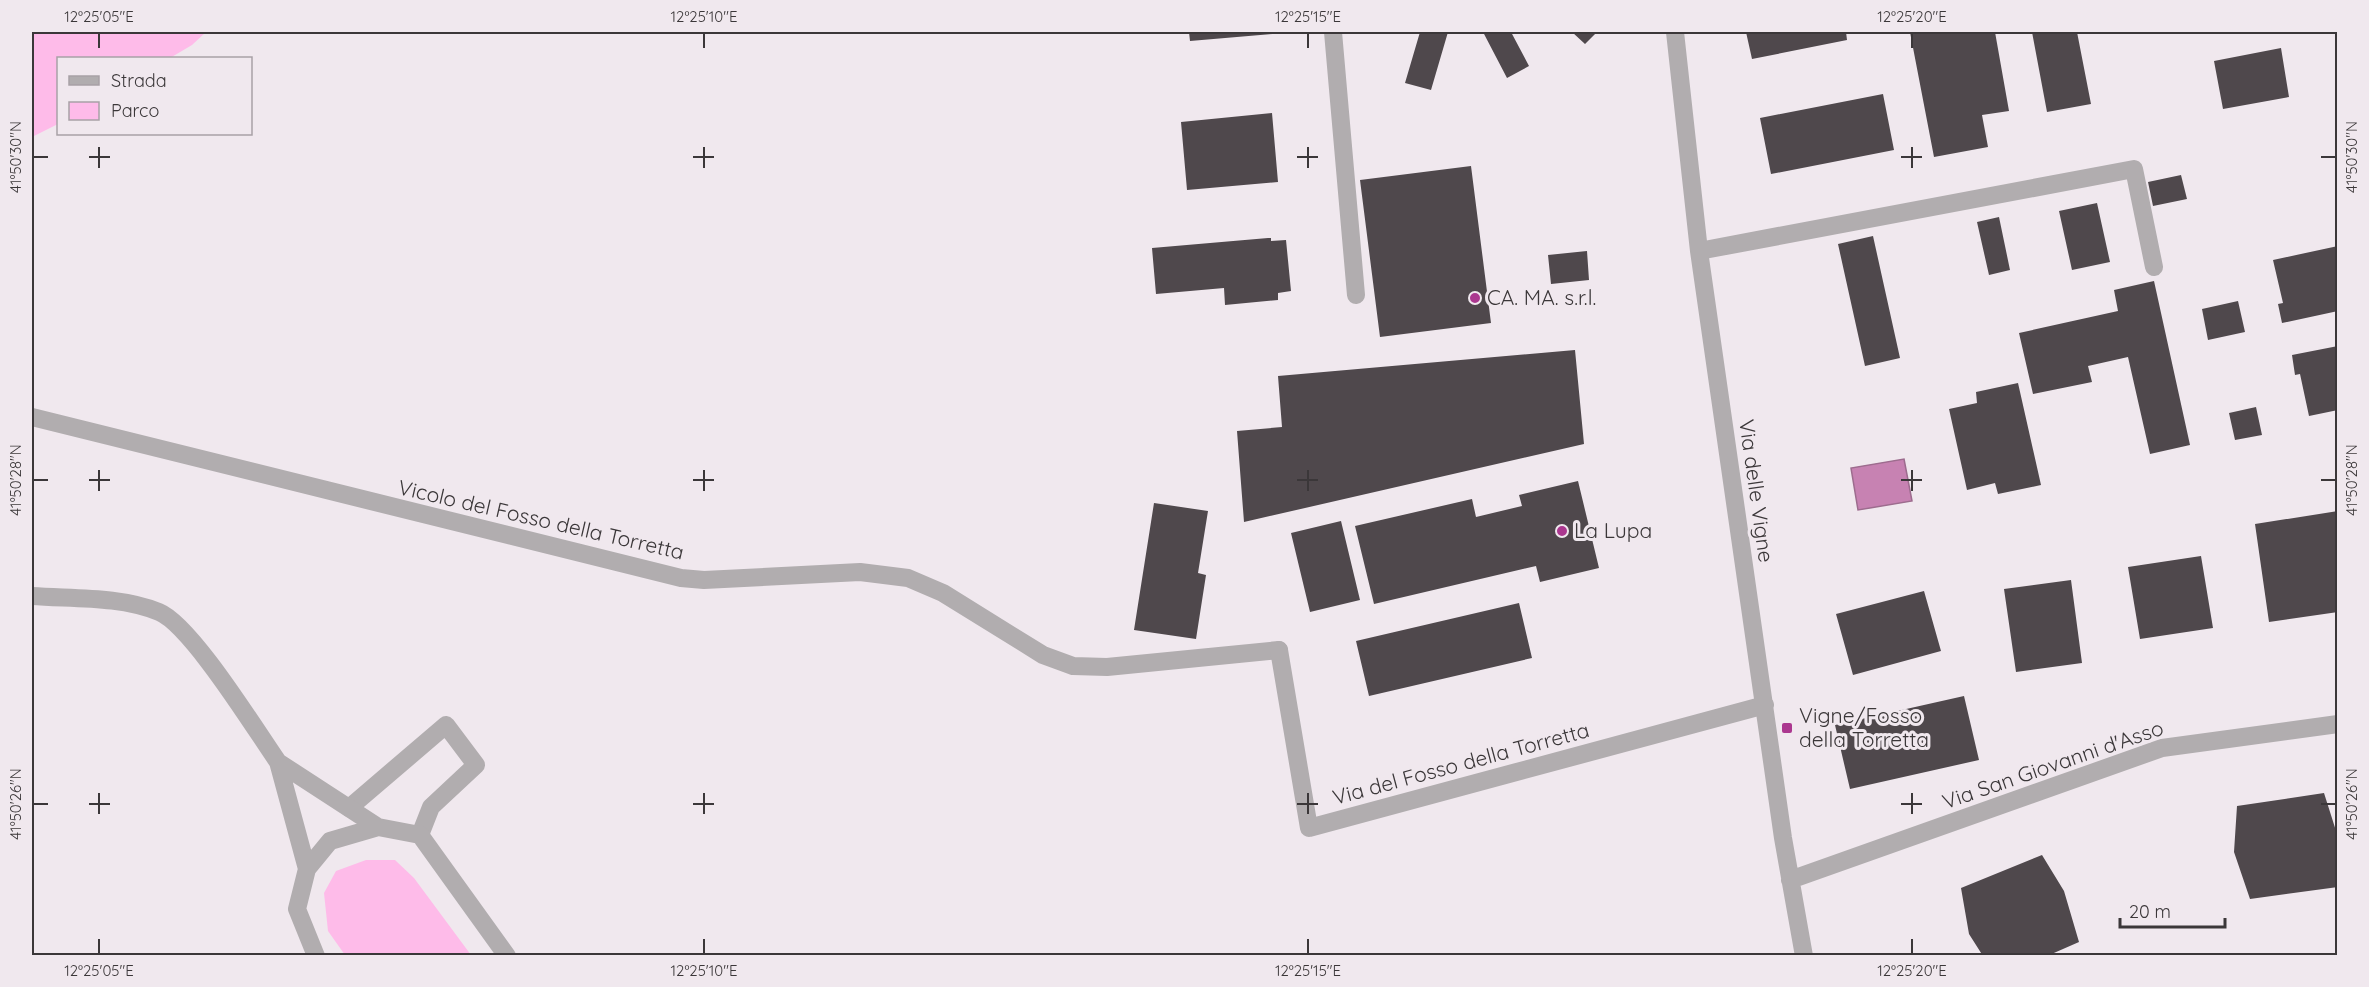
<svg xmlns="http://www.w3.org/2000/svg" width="2369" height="987" viewBox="0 0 2369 987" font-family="Quicksand,sans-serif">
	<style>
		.green { fill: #febbe9 }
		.water { fill: #c782b2; stroke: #9d6c8e; stroke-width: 1.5 }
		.building { fill: #4f484c }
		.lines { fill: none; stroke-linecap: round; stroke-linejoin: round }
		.lane { stroke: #b1adaf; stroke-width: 18 }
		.street { stroke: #b1adaf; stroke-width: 18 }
		.ticks { fill: none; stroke: #3b3739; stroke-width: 2 }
		.poi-dot { fill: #ab378f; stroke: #f0e8ee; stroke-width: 2 }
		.labels { text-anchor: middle; stroke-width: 6; stroke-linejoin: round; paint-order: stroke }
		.poi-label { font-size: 21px; fill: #3b3739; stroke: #f0e8ee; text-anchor: start }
		.street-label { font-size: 21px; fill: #3b3739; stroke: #f0e8ee }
		.neatline { fill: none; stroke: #3b3739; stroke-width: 2 }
		.ticks-label { font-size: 15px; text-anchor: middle; fill: #3b3739 }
	</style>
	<rect width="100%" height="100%" fill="#f0e8ee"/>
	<!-- green -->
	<path class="green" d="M32,32H206L192,45L170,58H58V124L32,137Z
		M366,860H395L414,878L471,955H345L328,931L324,893L336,871Z"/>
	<!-- water -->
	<path class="water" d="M1904,459L1912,501L1858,510L1851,468Z"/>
	<!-- building -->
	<path class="building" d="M1189,32H1272V34L1190,41Z
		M1420,32H1448L1431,90L1405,83Z
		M1483,32H1511L1529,66L1507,78Z
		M1572,32H1597L1585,44Z
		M1746,32H1846L1847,40L1752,59Z
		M1910,32H1995L2009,111L1982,115L1988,147L1934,157Z
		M2032,32H2077L2091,104L2047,112Z
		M2281,48L2289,97L2223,109L2214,61Z
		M1883,94L1894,150L1771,174L1760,118Z
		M1272,113L1278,182L1187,190L1181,122Z
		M1471,166L1491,323L1380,337L1360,180Z
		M2181,175L2187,199L2153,206L2148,182Z
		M2097,203L2110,262L2072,270L2059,211Z
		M1999,217L2010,270L1989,275L1977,222Z
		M1873,236L1900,358L1865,366L1838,244Z
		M1268,238H1271V241L1286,240L1291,291L1278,293V300L1225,305L1224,288L1156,294L1152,248Z
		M2338,246V311L2282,323L2278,304L2283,303L2273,260Z
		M1587,251L1589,280L1551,284L1548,255Z
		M2154,281L2190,445L2150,454L2128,357L2088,366L2092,382L2033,394L2019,333L2118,311L2114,290Z
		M2238,301L2245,332L2208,340L2202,309Z
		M2338,346V410L2309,416L2300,374L2295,375L2292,355Z
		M1575,350L1584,444L1244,522L1237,431L1282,427L1278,376Z
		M2018,383L2041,485L1998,494L1995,483L1967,490L1949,409L1977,403L1976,392Z
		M2256,407L2262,435L2235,440L2229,413Z
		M1578,481L1599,568L1540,582L1536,566L1374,604L1355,526L1472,499L1476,517L1522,506L1519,495Z
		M1154,503L1208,511L1198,573L1206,575L1196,639L1134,630Z
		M2338,511V612L2269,622L2255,524Z
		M1341,521L1360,600L1310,612L1291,533Z
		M2201,556L2213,628L2140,639L2128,567Z
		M2071,580L2082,663L2016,672L2004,589Z
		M1924,591L1941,651L1853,675L1836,614Z
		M1519,603L1532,658L1369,696L1356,641Z
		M1964,696L1979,760L1850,789L1835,725Z
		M2324,793L2337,834L2338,887L2250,899L2234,852L2237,806Z
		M2042,855L2064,891L2079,942L2047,956H1983L1969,934L1961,888Z"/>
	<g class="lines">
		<!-- lane -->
		<path class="lane" d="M1333,32L1356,295
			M32,417L681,578L704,580L860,572L908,578L943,593L1043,655L1073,666L1107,667L1279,650
			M349,808L446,725L476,765L431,807L420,835"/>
		<!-- street -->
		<path class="street" d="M1675,32L1699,251L1783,838L1804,956
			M1699,251L2134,169L2154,267
			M32,596C73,599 120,596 159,612C191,625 255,729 278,762
			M1279,650L1309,828L1765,705
			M307,869L278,762L378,827
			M1790,880L2162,748L2338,724
			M316,956L297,909L307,869L330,841L378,827L420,835L507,956"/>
	</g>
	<!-- ticks -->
	<path class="ticks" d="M99,33V48M704,33V48M1308,33V48M1912,33V48M99,147V168M704,147V168M1308,147V168M1912,147V168M33,157H48M89,157H110M693,157H714M1297,157H1318M1901,157H1922M2321,157H2336M99,470V491M704,470V491M1308,470V491M1912,470V491M33,480H48M89,480H110M693,480H714M1297,480H1318M1901,480H1922M2321,480H2336M99,793V814M704,793V814M1308,793V814M1912,793V814M33,804H48M89,804H110M693,804H714M1297,804H1318M1901,804H1922M2321,804H2336M99,939V954M704,939V954M1308,939V954M1912,939V954"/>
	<!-- markers -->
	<g class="poi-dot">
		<circle cx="1475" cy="298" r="6"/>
		<circle cx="1562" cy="531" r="6"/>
		<rect x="1781" y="722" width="12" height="12" rx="3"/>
	</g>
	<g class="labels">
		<!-- poi labels -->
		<g class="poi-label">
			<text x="1487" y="305">CA. MA. s.r.l.</text>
			<text x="1574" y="538">La Lupa</text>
			<text x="1799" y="723">Vigne/Fosso<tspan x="1799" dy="24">della Torretta</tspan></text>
		</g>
		<!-- street labels -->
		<g class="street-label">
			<text transform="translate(1756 491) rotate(82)" y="7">Via delle Vigne</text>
			<text transform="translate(541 520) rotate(13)" y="7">Vicolo del Fosso della Torretta</text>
			<text transform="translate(1461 764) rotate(-15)" y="7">Via del Fosso della Torretta</text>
			<text transform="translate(2053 765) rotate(-19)" y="7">Via San Giovanni d'Asso</text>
		</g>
	</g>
	<!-- border -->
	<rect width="2369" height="987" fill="none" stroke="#f0e8ee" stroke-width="66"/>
	<!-- legend -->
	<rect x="57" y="57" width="195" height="78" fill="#f0e8ee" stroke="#a8a1a6" stroke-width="1.5"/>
	<rect x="69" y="76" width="30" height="9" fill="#b1adaf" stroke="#a8a1a6" stroke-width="1.5"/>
	<text x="111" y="87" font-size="18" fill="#3b3739">Strada</text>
	<rect x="69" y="102" width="30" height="18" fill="#febbe9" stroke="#a8a1a6" stroke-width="1.5"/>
	<text x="111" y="117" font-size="18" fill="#3b3739">Parco</text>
	<!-- scale -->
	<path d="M2120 918v9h105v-9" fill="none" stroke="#3b3739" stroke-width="3"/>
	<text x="2129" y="918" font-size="18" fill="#3b3739" stroke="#f0e8ee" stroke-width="4.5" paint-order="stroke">20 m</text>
	<rect x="33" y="33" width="2303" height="921" class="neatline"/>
	<g class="ticks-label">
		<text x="99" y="22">12°25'05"E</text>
		<text x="704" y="22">12°25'10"E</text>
		<text x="1308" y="22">12°25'15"E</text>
		<text x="1912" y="22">12°25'20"E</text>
		<text transform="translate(16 157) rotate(-90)" y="5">41°50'30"N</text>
		<text transform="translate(2352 157) rotate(-90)" y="5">41°50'30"N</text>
		<text transform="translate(16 480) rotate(-90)" y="5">41°50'28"N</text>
		<text transform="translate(2352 480) rotate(-90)" y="5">41°50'28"N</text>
		<text transform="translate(16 804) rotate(-90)" y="5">41°50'26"N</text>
		<text transform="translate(2352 804) rotate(-90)" y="5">41°50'26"N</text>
		<text x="99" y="976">12°25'05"E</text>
		<text x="704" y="976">12°25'10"E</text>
		<text x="1308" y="976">12°25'15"E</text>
		<text x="1912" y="976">12°25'20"E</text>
	</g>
</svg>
